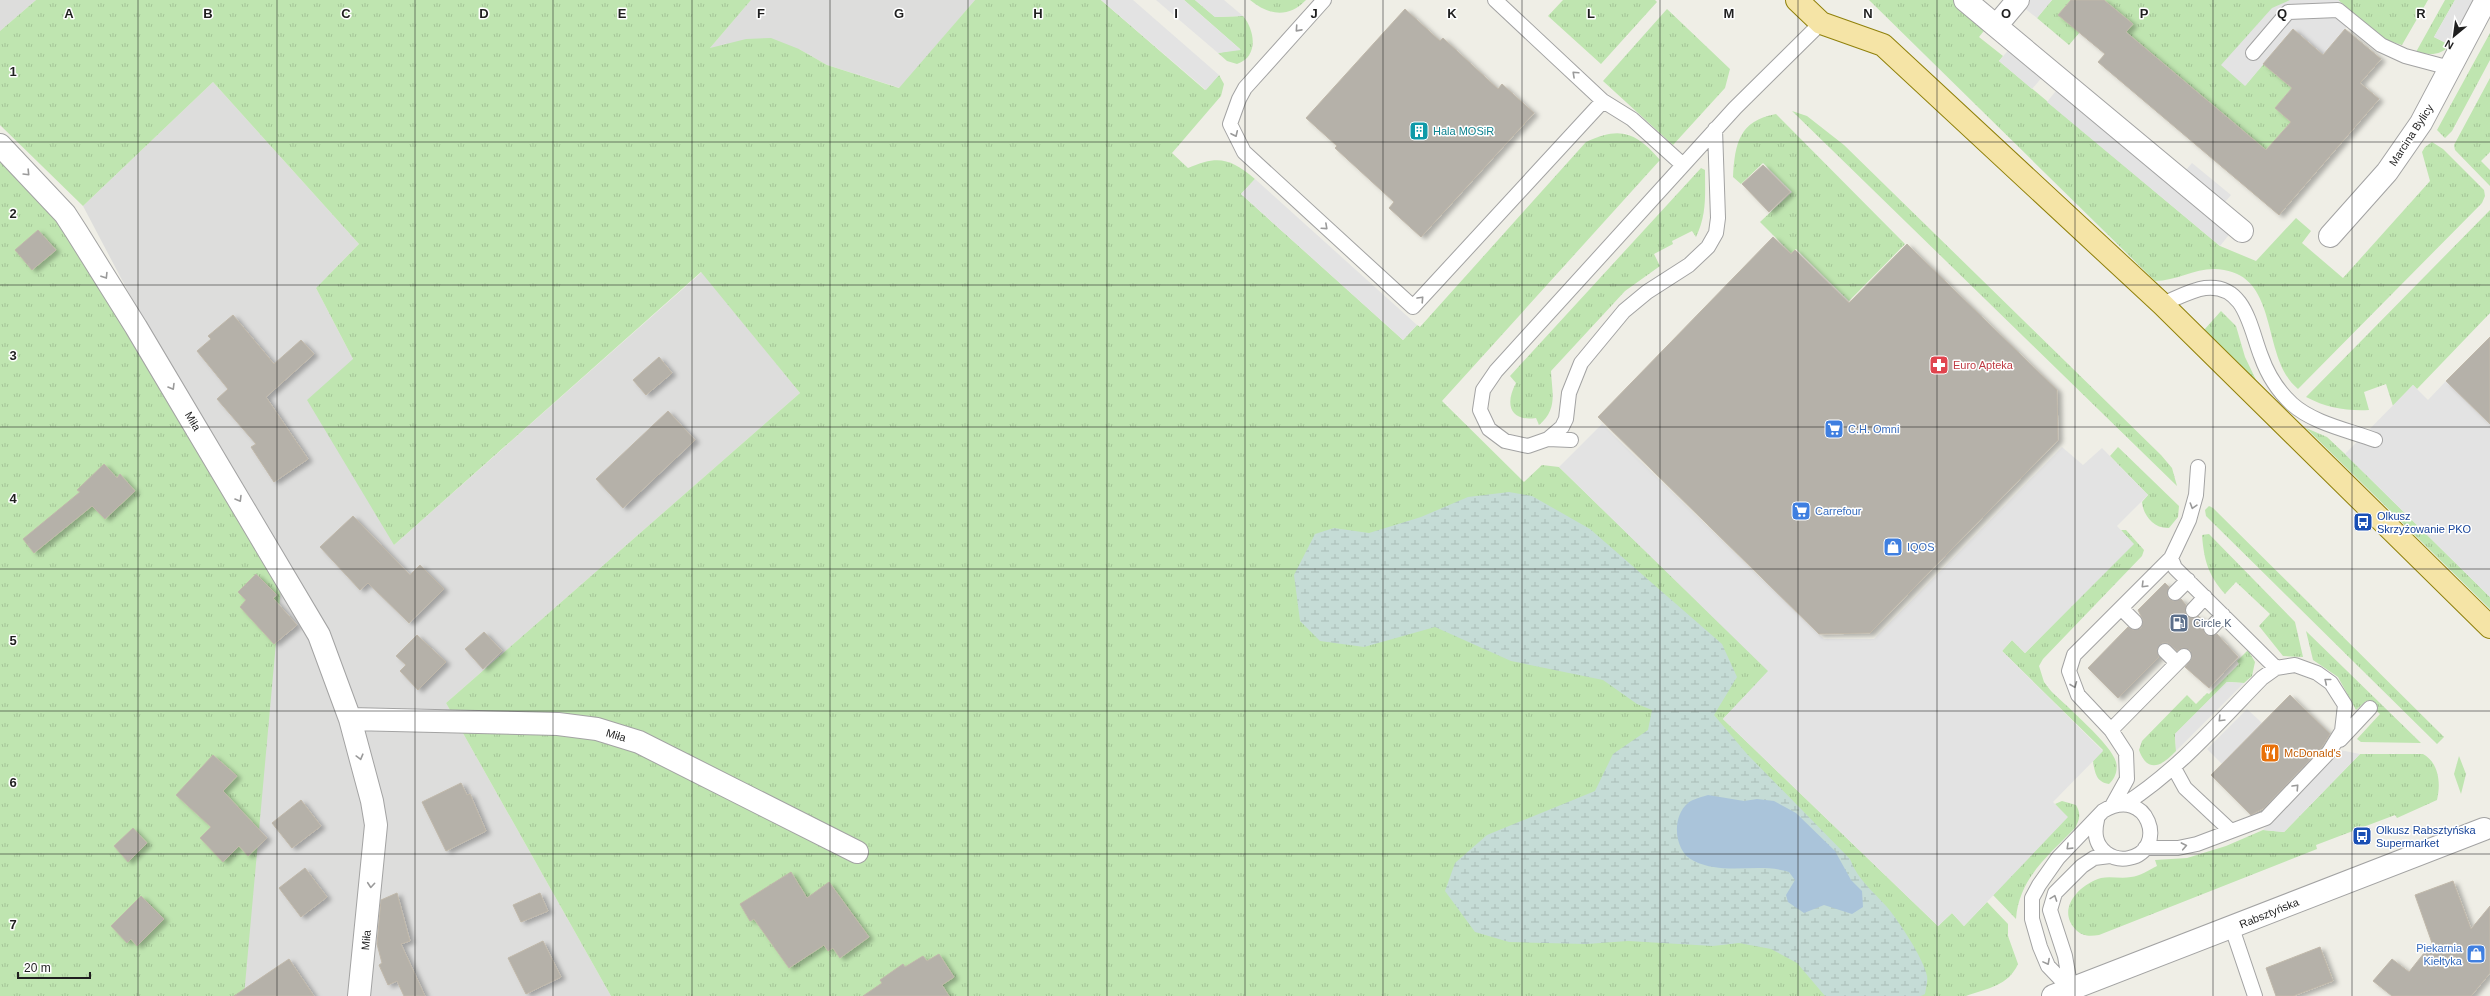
<svg xmlns="http://www.w3.org/2000/svg" width="2490" height="996" viewBox="0 0 2490 996" font-family="Arial,sans-serif">
	<style>
		.residential { fill: #dddddc }
		.grass { fill: url(#grass-tufts) }
		.wetland { fill: url(#wetland-marsh) }
		.parking { fill: #e3e3e3 }
		.water { fill: #aac4da }
		.building { fill: #b5b1a9; stroke: #c0b8aa; filter: url(#shadow) }
		.lines { fill: none; stroke-linecap: round; stroke-linejoin: round }
		.service-casing { stroke: #a3a3a3; stroke-width: 16 }
		.minor-casing { stroke: #a3a3a3; stroke-width: 24 }
		.tertiary-casing { stroke: #a3a3a3; stroke-width: 24 }
		.primary-casing { stroke: #90810b; stroke-width: 24 }
		.service { stroke: #fff; stroke-width: 14 }
		.minor { stroke: #fff; stroke-width: 22 }
		.tertiary { stroke: #fff; stroke-width: 22 }
		.primary { stroke: #f5e4a6; stroke-width: 22 }
		.oneway { stroke: #9a9a9a }
		.grid { fill: none; stroke: #1f1f1f; stroke-width: 1; stroke-opacity: 0.55 }
		.labels { text-anchor: middle; stroke-width: 3; stroke-linejoin: round; paint-order: stroke }
		.culture-label { font-size: 11px; fill: #0d838f; stroke: #fff; text-anchor: start }
		.street-label { font-size: 11px; fill: #1f1f1f; stroke: #fff }
		.health-label { font-size: 11px; fill: #be3a42; stroke: #fff; text-anchor: start }
		.shop-label { font-size: 11px; fill: #366cbe; stroke: #fff; text-anchor: start }
		.transit-label { font-size: 11px; fill: #164399; stroke: #fff; text-anchor: start }
		.service-label { font-size: 11px; fill: #4e5e75; stroke: #fff; text-anchor: start }
		.food-label { font-size: 11px; fill: #c56008; stroke: #fff; text-anchor: start }
		.grid-label { font-size: 13px; text-anchor: middle; font-weight: bold; fill: #1f1f1f; stroke: #fff; stroke-width: 3; stroke-linejoin: round; paint-order: stroke }
	</style>
	<defs>
		<pattern id="grass-tufts" width="24" height="20" patternUnits="userSpaceOnUse"><rect width="24" height="20" fill="#bfe5b0"/><path d="M3 7l-1-3M5 7V3M7 7l1-3M15 17l-1-3M17 17v-4M19 17l1-3" fill="none" stroke="#a4c497"/></pattern>
		<pattern id="wetland-marsh" width="20" height="14" patternUnits="userSpaceOnUse"><rect width="20" height="14" fill="#c5dcd6"/><path d="M1 5h8M5 5V1M11 12h8M15 12V8" fill="none" stroke="#a9bcb7"/></pattern>
		<filter id="shadow"><feDropShadow dx="4.5" dy="2.5" stdDeviation="2" flood-color="#0004"/></filter>
	</defs>
	<rect width="100%" height="100%" fill="#efeee6"/>
	<!-- residential -->
	<path class="residential" d="M0,0H36L0,31Z
		M751,0H975L900,88L827,65L799,49H709Z
		M213,82L359,244L316,288L353,359L394,545L702,272L800,393L446,703L611,996H97L161,354L83,206Z"/>
	<!-- grass -->
	<path class="grass" d="M36,0H751L710,48L746,39L771,38L799,49L827,65L899,88L975,0H1101L1205,90L1219,75L1224,84L1221,96L1172,153L1188,168C1218,155 1230,158 1255,179L1241,194L1403,340L1417,325L1420,327L1586,142C1620,126 1636,132 1660,160L1442,401L1524,482L1542,465L1559,467L1769,671L1723,719L1938,926L1952,913L1964,926L1987,902L2008,924V936L2018,964C2008,986 1988,988 1966,996H611L446,703L800,393L701,272L394,545L307,400L353,359L316,288L359,244L213,82L83,206L0,125V31Z
		M1184,0H1195L1215,17L1243,16C1255,30 1259,57 1237,64L1227,61L1218,53L1240,49Z
		M1250,0H1306C1288,19 1268,15 1250,0Z
		M1563,0H1655L1657,2L1601,64L1548,16Z
		M1869,0H1955L1987,27L1979,37L2003,56L1999,61L2220,246L2256,261L2296,218L2311,231L2302,243L2343,278L2430,181L2422,152L2425,147L2432,142L2443,149L2484,190L2485,196L2482,203L2298,389C2261,359 2280,279 2224,270C2199,265 2179,281 2155,281Z
		M2052,0H2071L2058,15L2080,32L2069,45L2037,18Z
		M2104,0H2290L2245,86L2263,64L2292,88L2275,108L2291,122L2263,153L2255,141L2126,32L2132,24Z
		M2338,0H2428L2402,45L2386,40Z
		M2445,0H2455L2434,37L2450,45C2441,56 2429,55 2416,52Z
		M1667,9L1730,69L1725,88L1673,145L1603,81Z
		M2490,33V60L2452,131L2445,138L2437,130Z
		M2490,78V152L2481,161L2490,170V186L2455,150L2454,145Z
		M1792,111L1807,116L1844,145L2161,455L2172,468L2177,486Z
		M1776,114L1905,244L1849,301L1796,249L1791,253L1760,222L1792,192L1763,163L1741,184L1733,177C1735,143 1739,121 1776,114Z
		M0,160L66,232L283,565L244,996H0Z
		M1701,168L1705,170C1705,195 1707,214 1696,237L1692,231L1672,241L1673,244L1654,254L1660,266L1625,291L1551,371C1552,393 1558,409 1539,425L1536,418C1509,422 1505,403 1516,383L1510,376Z
		M2490,210V313L2417,389L2413,385L2393,406L2386,384L2364,392L2369,410C2346,411 2327,408 2306,397Z
		M2221,311L2236,326L2245,357L2257,382L2204,330Z
		M2306,428L2327,437L2345,454L2490,597V609Z
		M2118,447L2179,506L2178,517L2169,528C2154,529 2143,515 2142,502L2148,495L2110,456Z
		M2209,506L2213,508L2444,737L2437,744L2206,516L2205,510Z
		M2121,530H2126L2144,550L2142,556L2043,659L2039,666L2044,682L2051,691C2065,705 2112,745 2116,762C2118,771 2115,778 2109,784C2096,782 2095,773 2093,761L2103,750L2002,651L2012,640L2025,653L2133,544Z
		M2209,534L2295,622L2303,657L2283,656L2259,626L2270,614L2236,582L2225,594C2208,575 2204,560 2202,535Z
		M2306,631L2421,743L2361,742L2357,739L2380,714L2366,701L2356,710L2338,677L2313,660Z
		M2248,650L2255,662L2252,676L2244,683L2227,682L2175,734L2176,751C2163,765 2148,775 2139,750L2142,741L2187,695L2196,704L2207,693L2209,694L2239,664L2237,661Z
		M2360,754H2423C2439,763 2441,783 2437,800L2397,818L2395,815L2316,845L2317,849L2099,935C2091,936 2083,937 2076,930C2056,910 2078,885 2101,878C2111,876 2121,879 2131,877C2140,876 2149,870 2157,866L2155,860L2187,858L2226,846L2263,830L2284,832Z
		M2459,756L2466,774L2461,794L2454,774Z
		M2062,801L2076,805C2081,814 2080,819 2075,828C2049,855 2019,878 2016,919L1993,895L2067,817L2055,804Z"/>
	<!-- wetland -->
	<path class="wetland" d="M1509,492L1532,496L1590,529L1722,644L1737,677L1714,715L1747,754L1850,859C1858,880 1872,890 1887,907C1898,920 1924,959 1927,976C1928,981 1926,988 1925,994L1921,996H1825L1797,963L1771,949L1739,943L1713,946L1628,941L1586,944L1509,942L1475,932L1445,891L1455,863L1487,835L1595,791L1613,754L1648,730L1652,710L1637,704L1603,680L1511,661L1435,627L1364,647L1320,641L1300,621L1294,575L1315,534L1334,528L1369,533L1421,517L1468,497Z"/>
	<!-- parking -->
	<path class="parking" d="M1101,0H1133L1219,75L1206,90Z
		M1156,0H1184L1241,50L1218,53Z
		M1195,0H1224L1243,16L1215,17Z
		M2029,0H2052L2037,18L2023,7Z
		M2290,0H2338L2356,16L2323,55L2293,30L2245,86L2221,65L2272,8Z
		M2455,0H2475L2450,45L2434,37Z
		M2011,47L2045,74L2032,89L1999,61Z
		M2059,87L2175,183L2192,163L2231,195L2213,216L2232,231L2220,246L2047,102Z
		M1255,179L1417,325L1403,340L1241,194Z
		M2446,381L2490,424V597L2345,454L2413,385L2428,400Z
		M1602,424L1824,639H1874L2062,447L2083,465L2102,448L2148,495L2117,526L2134,544L2025,653L2012,640L2002,651L2103,751L2053,802L2068,817L1964,926L1952,913L1938,926L1723,719L1768,671L1559,467Z
		M2227,682L2244,683L2176,751L2175,734Z
		M2247,709L2262,723L2222,764L2207,749Z
		M2340,750L2360,754L2284,832L2263,830Z"/>
	<!-- water -->
	<path class="water" d="M1708,795L1744,801L1757,799L1774,801L1796,813L1835,851L1851,880L1862,891L1863,907L1852,914L1824,905L1804,913L1788,902L1786,895L1795,880L1789,872C1758,862 1725,876 1694,861C1674,852 1671,817 1688,803C1693,799 1702,797 1708,795Z"/>
	<!-- building -->
	<path class="building" d="M2071,0H2104L2133,24L2126,32L2266,150L2291,122L2275,108L2292,88L2263,64L2293,29L2323,55L2345,29L2381,59L2360,83L2379,99L2279,215L2098,62L2105,54L2058,15Z
		M1405,9L1440,41L1443,38L1498,89L1502,84L1534,113L1421,237L1389,208L1394,202L1335,148L1337,146L1306,118Z
		M1763,165L1790,192L1769,212L1742,184Z
		M38,230L56,250L32,270L15,250Z
		M1773,237L1791,254L1795,250L1849,303L1907,244L2057,390L2058,440L1870,633L1819,634L1598,417Z
		M233,315L274,364L301,340L314,354L266,397L308,459L274,482L251,447L256,444L217,399L228,389L197,351L211,339L208,336Z
		M2490,337V424L2446,381Z
		M659,357L672,373L646,395L633,380Z
		M668,411L695,440L623,508L596,479Z
		M104,464L117,478L120,474L135,491L105,519L92,506L34,553L23,539L80,492L77,490Z
		M353,516L410,575L420,565L444,589L409,623L368,583L360,590L320,547Z
		M256,574L277,595L273,598L297,625L274,644L240,607L246,600L238,592Z
		M2165,583L2169,587L2167,595L2169,599L2173,601L2181,599L2186,605L2185,612L2187,616L2192,618L2198,616L2205,622L2203,627L2205,634L2210,636L2217,634L2238,657L2209,688L2185,667L2192,658L2190,650L2182,648L2177,651L2168,643H2162L2157,649L2159,657L2118,698L2088,668L2128,627L2133,630L2141,628L2143,620L2138,610Z
		M484,632L502,651L483,669L465,649Z
		M417,635L446,662L418,690L400,671L406,665L396,656Z
		M2290,695L2330,734L2322,747L2264,808L2251,815L2211,775Z
		M213,755L237,776L223,791L267,838L248,856L239,846L223,862L200,838L211,827L176,795Z
		M461,783L467,795L470,794L486,831L446,851L422,802Z
		M301,800L321,826L292,848L272,823Z
		M133,828L147,843L128,862L114,846Z
		M305,868L327,897L301,917L279,888Z
		M791,872L807,898L829,882L869,937L840,958L833,948L828,951L824,945L789,968L754,919L750,921L740,904Z
		M2453,881L2471,929L2490,906V973L2471,996H2392L2373,981L2392,959L2409,972L2432,943L2415,895Z
		M397,893L410,941L401,944L425,996H404L397,981L388,985L379,965L382,963L377,944L381,900Z
		M540,893L548,911L521,922L513,905Z
		M141,896L164,919L137,946L131,939L127,943L111,926Z
		M543,941L561,977L526,994L508,958Z
		M2320,947L2333,981L2293,996H2276L2266,968Z
		M939,954L954,977L942,985L949,996H863L882,983L880,980L903,964L905,967L923,956L927,961Z
		M289,959L314,996H234L271,971Z"/>
	<g class="lines">
		<defs>
			<path id="service" d="M1324,0L1245,88L1239,99L1230,124L1244,152L1413,307L1603,101
				M1495,0L1603,101L1632,119L1683,165
				M2253,53L2288,12L2338,10L2381,45L2405,56L2450,68
				M2162,304C2175,299 2191,290 2205,288C2245,283 2250,328 2261,356C2267,373 2278,391 2292,404C2313,423 2348,430 2375,440
				M1548,439L1562,427L1566,419L1569,393L1581,363L1624,311L1647,292L1689,265L1708,247L1716,233L1718,218L1715,129
				M1571,440L1548,439L1528,446L1505,441L1489,429L1480,410L1483,390L1496,371L1735,108L1821,23
				M2171,558L2175,568L2276,668
				M2175,593L2188,580
				M2121,608L2135,622
				M2193,610L2205,597
				M2211,628L2223,615
				M2165,651L2177,663
				M2111,730L2184,656
				M2340,740L2370,708
				M2174,768L2185,788L2231,831
				M2125,804C2178,770 2219,722 2262,678L2276,668L2295,665L2317,673L2331,683L2345,705L2342,731L2329,752L2266,818L2197,844L2178,848H2145
				M2112,806L2127,779L2126,753L2111,730L2078,695L2069,671L2074,655L2171,558L2189,520L2196,495L2198,467
				M2232,928L2255,996
				M2071,990L2048,966L2040,947L2032,919V898L2039,885L2058,858L2103,811C2148,784 2169,850 2129,858C2120,860 2113,858 2106,853C2095,844 2094,833 2097,820
				M2071,990L2065,956L2050,910L2055,893L2082,866L2094,858L2110,856"/>
			<path id="minor" d="M1965,0L1996,26
				M2018,0L1996,26L2242,231
				M0,145L65,214L76,231L136,327L319,635L350,719L372,801L376,825L359,996
				M2330,236L2387,172L2421,123L2486,0
				M350,719L558,724L597,729L639,742L857,852"/>
			<path id="tertiary" d="M2053,996L2484,829"/>
			<path id="primary" d="M1797,0L1821,23L1883,45L2162,304L2490,627"/>
		</defs>
		<!-- service casing -->
		<use href="#service" class="service-casing"/>
		<!-- minor casing -->
		<use href="#minor" class="minor-casing"/>
		<!-- tertiary casing -->
		<use href="#tertiary" class="tertiary-casing"/>
		<!-- primary casing -->
		<use href="#primary" class="primary-casing"/>
		<!-- service -->
		<use href="#service" class="service"/>
		<!-- minor -->
		<use href="#minor" class="minor"/>
		<!-- tertiary -->
		<use href="#tertiary" class="tertiary"/>
		<!-- primary -->
		<use href="#primary" class="primary"/>
	</g>
	<!-- one-way arrows -->
	<defs><path id="oneway-chevron" d="M-2-3.5L2.5 0L-2 3.5" fill="none" stroke-width="1.6" stroke-linecap="round" stroke-linejoin="round"/></defs>
	<g class="oneway">
		<use href="#oneway-chevron" transform="translate(1298 29) rotate(132)"/>
		<use href="#oneway-chevron" transform="translate(1575 74) rotate(-137)"/>
		<use href="#oneway-chevron" transform="translate(1235 134) rotate(65)"/>
		<use href="#oneway-chevron" transform="translate(27 173) rotate(46)"/>
		<use href="#oneway-chevron" transform="translate(1325 227) rotate(42)"/>
		<use href="#oneway-chevron" transform="translate(105 276) rotate(58)"/>
		<use href="#oneway-chevron" transform="translate(1421 299) rotate(-47)"/>
		<use href="#oneway-chevron" transform="translate(172 387) rotate(59)"/>
		<use href="#oneway-chevron" transform="translate(239 499) rotate(59)"/>
		<use href="#oneway-chevron" transform="translate(2193 506) rotate(107)"/>
		<use href="#oneway-chevron" transform="translate(2144 585) rotate(135)"/>
		<use href="#oneway-chevron" transform="translate(2327 681) rotate(-141)"/>
		<use href="#oneway-chevron" transform="translate(2074 685) rotate(68)"/>
		<use href="#oneway-chevron" transform="translate(2221 719) rotate(134)"/>
		<use href="#oneway-chevron" transform="translate(360 757) rotate(75)"/>
		<use href="#oneway-chevron" transform="translate(2296 787) rotate(-47)"/>
		<use href="#oneway-chevron" transform="translate(2184 846) rotate(-11)"/>
		<use href="#oneway-chevron" transform="translate(2069 847) rotate(136)"/>
		<use href="#oneway-chevron" transform="translate(371 885) rotate(95)"/>
		<use href="#oneway-chevron" transform="translate(2054 898) rotate(-70)"/>
		<use href="#oneway-chevron" transform="translate(2047 962) rotate(62)"/>
	</g>
	<!-- grid -->
	<path class="grid" d="M138,0V996M277,0V996M415,0V996M553,0V996M692,0V996M830,0V996M968,0V996M1107,0V996M1245,0V996M1383,0V996M1522,0V996M1660,0V996M1798,0V996M1937,0V996M2075,0V996M2213,0V996M2352,0V996M0,142H2490M0,285H2490M0,427H2490M0,569H2490M0,711H2490M0,854H2490"/>
	<!-- icons -->
	<defs>
		<symbol id="building-square" viewBox="-11 -11 22 22"><rect x="-9" y="-9" width="18" height="18" rx="4" fill="#0f9aa8" stroke="#fff"/><path d="M-4-6H4V6H1V3H-1V6H-4ZM-2.5-4.3h1.7v1.8h-1.7ZM.8-4.3h1.7v1.8H.8ZM-2.5-1h1.7V.8h-1.7ZM.8-1h1.7V.8H.8Z" fill="#fff"/></symbol>
		<symbol id="pharmacy-square" viewBox="-11 -11 22 22"><rect x="-9" y="-9" width="18" height="18" rx="4" fill="#e0444e" stroke="#fff"/><path d="M-2-6h4v4h4v4h-4v4h-4v-4h-4v-4h4Z" fill="#fff"/></symbol>
		<symbol id="supermarket-square" viewBox="-11 -11 22 22"><rect x="-9" y="-9" width="18" height="18" rx="4" fill="#3f7fe0" stroke="#fff"/><path d="M-6-5.5h2.5l.6 2H6L4.5 2H-2.5L-4.4-4H-6ZM-1.5 3.2a1.3 1.3 0 1 0 .1 0ZM3 3.2a1.3 1.3 0 1 0 .1 0Z" fill="#fff"/></symbol>
		<symbol id="bus-square" viewBox="-11 -11 22 22"><rect x="-9" y="-9" width="18" height="18" rx="4" fill="#1a4fb4" stroke="#fff"/><path d="M-5-6H5V4H4V6H2V4H-2V6H-4V4H-5ZM-3.5-4V0h7V-4ZM-3.5 1.2v1.5H-2V1.2ZM2 1.2v1.5H3.5V1.2Z" fill="#fff"/></symbol>
		<symbol id="shop-square" viewBox="-11 -11 22 22"><rect x="-9" y="-9" width="18" height="18" rx="4" fill="#3f7fe0" stroke="#fff"/><path d="M-5-2.5h2.3a2.7 3.5 0 0 1 5.4 0H5L5.5 6h-11ZM-1.5-2.5h3a1.5 2.3 0 0 0-3 0Z" fill="#fff"/></symbol>
		<symbol id="fuel-square" viewBox="-11 -11 22 22"><rect x="-9" y="-9" width="18" height="18" rx="4" fill="#5c6f8a" stroke="#fff"/><path d="M-5.5-6h7V0h2V4h1.3V-2.5L3-4.5l.8-.8L6-3V5H2.5V1h-1V6h-7ZM-4.2-4.7v3.2H.2V-4.7Z" fill="#fff"/></symbol>
		<symbol id="restaurant-square" viewBox="-11 -11 22 22"><rect x="-9" y="-9" width="18" height="18" rx="4" fill="#e8710a" stroke="#fff"/><path d="M-5-6h1v4h1v-4h1v4h1v-4h1v5L-1.5 .5V6h-2V.5L-5-1ZM5-6V6H3V1.5H1.5Q1.5-4 5-6Z" fill="#fff"/></symbol>
	</defs>
	<g fill-rule="evenodd">
		<use href="#building-square" x="1408" y="120" width="22" height="22"/>
		<use href="#pharmacy-square" x="1928" y="354" width="22" height="22"/>
		<use href="#supermarket-square" x="1823" y="418" width="22" height="22"/>
		<use href="#supermarket-square" x="1790" y="500" width="22" height="22"/>
		<use href="#bus-square" x="2352" y="511" width="22" height="22"/>
		<use href="#shop-square" x="1882" y="536" width="22" height="22"/>
		<use href="#fuel-square" x="2168" y="612" width="22" height="22"/>
		<use href="#restaurant-square" x="2259" y="742" width="22" height="22"/>
		<use href="#bus-square" x="2351" y="825" width="22" height="22"/>
		<use href="#shop-square" x="2465" y="943" width="22" height="22"/>
	</g>
	<g class="labels">
		<!-- culture labels -->
		<g class="culture-label">
			<text x="1433" y="135">Hala MOSiR</text>
		</g>
		<!-- street labels -->
		<g class="street-label">
			<text transform="translate(2411 135) rotate(-57)" y="4">Marcina Bylicy</text>
			<text transform="translate(193 421) rotate(59)" y="4">Miła</text>
			<text transform="translate(616 735) rotate(17)" y="4">Miła</text>
			<text transform="translate(2269 913) rotate(-22)" y="4">Rabsztyńska</text>
			<text transform="translate(366 940) rotate(-85)" y="4">Miła</text>
		</g>
		<!-- health labels -->
		<g class="health-label">
			<text x="1953" y="369">Euro Apteka</text>
		</g>
		<!-- shop labels -->
		<g class="shop-label">
			<text x="1848" y="433">C.H. Omni</text>
			<text x="1815" y="515">Carrefour</text>
			<text x="1907" y="551">IQOS</text>
			<text x="2462" y="952" text-anchor="end">Piekarnia<tspan x="2462" dy="13">Kiełtyka</tspan></text>
		</g>
		<!-- transit labels -->
		<g class="transit-label">
			<text x="2377" y="520">Olkusz<tspan x="2377" dy="13">Skrzyżowanie PKO</tspan></text>
			<text x="2376" y="834">Olkusz Rabsztyńska<tspan x="2376" dy="13">Supermarket</tspan></text>
		</g>
		<!-- service labels -->
		<g class="service-label">
			<text x="2193" y="627">Circle K</text>
		</g>
		<!-- food labels -->
		<g class="food-label">
			<text x="2284" y="757">McDonald's</text>
		</g>
	</g>
	<g class="grid-label">
		<text x="69" y="18">A</text>
		<text x="208" y="18">B</text>
		<text x="346" y="18">C</text>
		<text x="484" y="18">D</text>
		<text x="622" y="18">E</text>
		<text x="761" y="18">F</text>
		<text x="899" y="18">G</text>
		<text x="1038" y="18">H</text>
		<text x="1176" y="18">I</text>
		<text x="1314" y="18">J</text>
		<text x="1452" y="18">K</text>
		<text x="1591" y="18">L</text>
		<text x="1729" y="18">M</text>
		<text x="1868" y="18">N</text>
		<text x="2006" y="18">O</text>
		<text x="2144" y="18">P</text>
		<text x="2282" y="18">Q</text>
		<text x="2421" y="18">R</text>
		<text x="13" y="76">1</text>
		<text x="13" y="218">2</text>
		<text x="13" y="360">3</text>
		<text x="13" y="503">4</text>
		<text x="13" y="645">5</text>
		<text x="13" y="787">6</text>
		<text x="13" y="929">7</text>
	</g>
	<!-- north arrow -->
	<g transform="translate(2454 36) rotate(209)" stroke="#ffffff" stroke-width="3" paint-order="stroke">
	<path d="M0-3L7 15L0 10L-7 15Z" fill="#1f1f1f"/>
	<text y="-6" font-size="11" font-weight="bold" text-anchor="middle" fill="#1f1f1f">N</text>
	</g>
	<!-- scale -->
	<path d="M18 972v6h72v-6" fill="none" stroke="#1f1f1f" stroke-width="2"/>
	<text x="24" y="972" font-size="12" fill="#1f1f1f" stroke="#ffffff" stroke-width="3" paint-order="stroke">20 m</text>
</svg>
